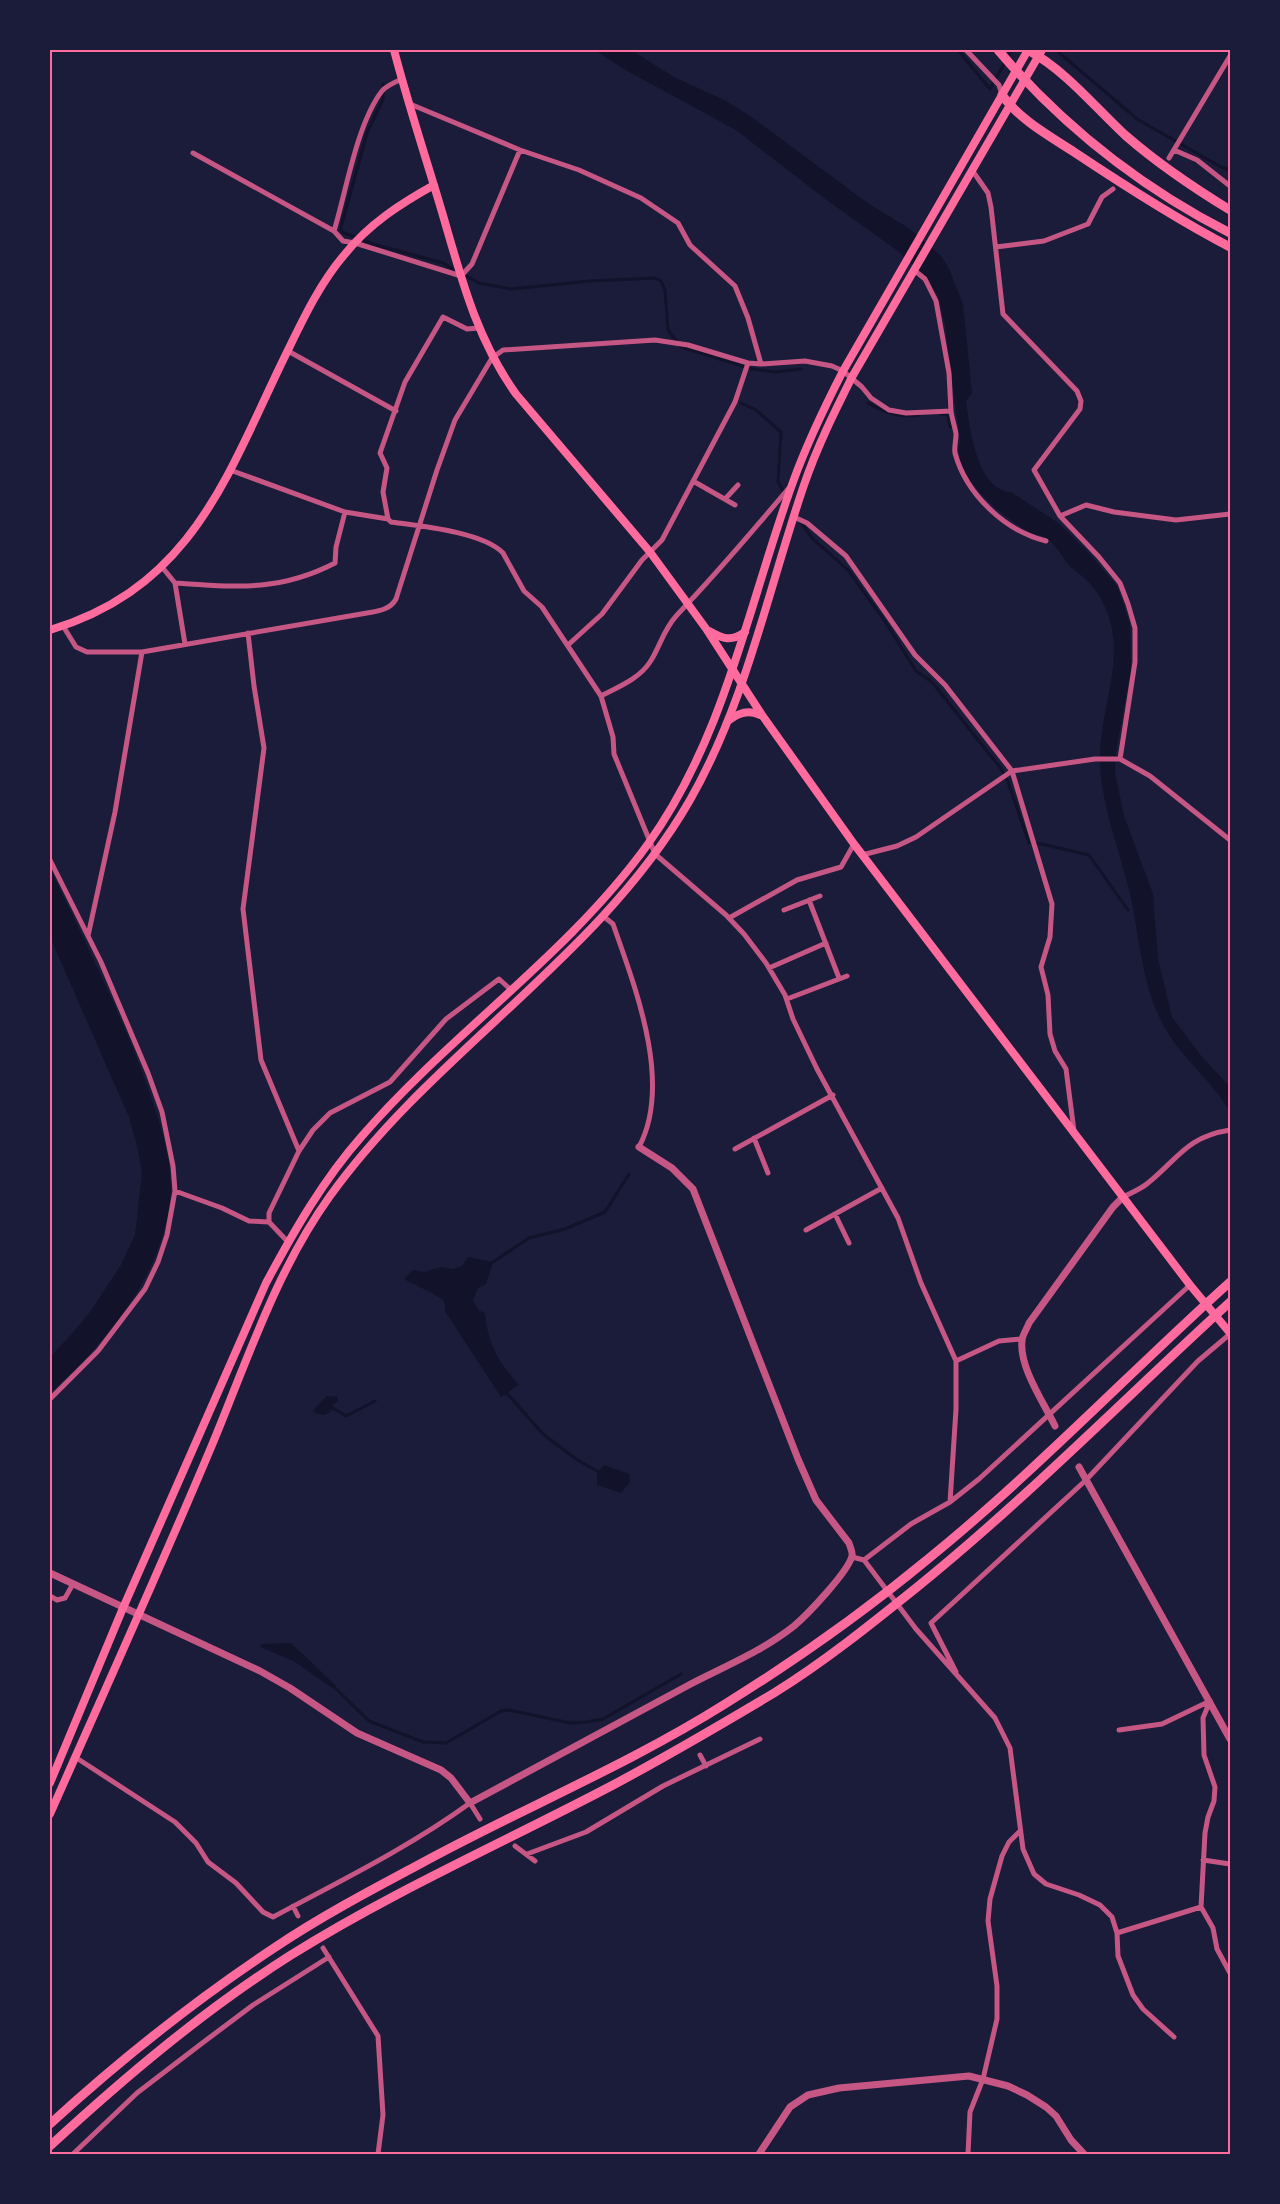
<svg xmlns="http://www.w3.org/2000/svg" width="1280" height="2204" viewBox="0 0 1280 2204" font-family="'Roboto Condensed',sans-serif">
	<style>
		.water { fill: #12122b }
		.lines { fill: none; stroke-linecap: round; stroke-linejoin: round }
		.stream { stroke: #12122b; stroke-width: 3 }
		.minor { stroke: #c65784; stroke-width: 5 }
		.tertiary { stroke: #c65784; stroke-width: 7 }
		.secondary { stroke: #ff6b9d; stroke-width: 8 }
		.primary { stroke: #ff6b9d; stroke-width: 8 }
		.motorway { stroke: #ff6b9d; stroke-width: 9 }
		.neatline { fill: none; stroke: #ff6b9d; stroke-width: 2 }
	</style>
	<rect width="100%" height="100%" fill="#1b1b3a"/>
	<!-- water -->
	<path class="water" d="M595,50H631L674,77L724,100L750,116L869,204L910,229L942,257L949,269L963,304L972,393L966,401C970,427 976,490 1011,492L1057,522L1086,550L1117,586L1124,606L1130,625L1131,669L1116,751L1115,773L1124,816L1153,894L1158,959L1172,1017L1202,1057L1230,1087V1112C1213,1082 1184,1060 1166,1030C1143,991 1140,942 1131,898C1121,854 1103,811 1100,766C1097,716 1125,666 1109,617C1104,601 1095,587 1082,576C1078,572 1072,569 1068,564C1062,556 1057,546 1048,539C1043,535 1034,535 1028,531C1003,518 950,474 960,442L945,325L938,296L926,277L898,251L824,198L736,130L622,68Z
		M50,868C84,941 121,1012 148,1088C160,1123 174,1163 170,1200C162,1276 105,1344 50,1393V1357L68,1338L90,1312L121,1265L135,1235L142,1173L138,1150L129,1117L50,937Z
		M468,1257L493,1262L486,1284L478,1288L473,1300L478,1310L485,1313C488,1345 498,1361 519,1385L501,1397L445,1311C445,1308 445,1304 444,1301C442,1297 411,1283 404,1279L413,1270L424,1272L441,1267L453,1269L462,1266Z
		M327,1396L337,1397L338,1401L333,1405L331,1412L323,1415L315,1413L314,1409Z
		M604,1465L629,1474L630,1482L621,1493L597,1485V1473Z
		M291,1643L336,1686L332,1688L294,1661L260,1647L262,1644Z"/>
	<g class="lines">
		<!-- stream -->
		<path class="stream" d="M958,50L990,89L1012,50
			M1056,50L1137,119L1221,167L1230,170
			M383,84V99L367,133L341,227L342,232L373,244L443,263L458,272
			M464,275L479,283L511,289L590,281L655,278L661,281L665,290L668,330L681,347L752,369L775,372L801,369
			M741,403L756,410L781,432L778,482L784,492
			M868,403C885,413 900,418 919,415
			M941,414L948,415L950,427
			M800,521L813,539L848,570L886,623L916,671L932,682L1002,770L1008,782L1029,843L1042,844L1089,855L1128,910
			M490,1264L529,1238L565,1229L605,1212L629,1174
			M505,1391L543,1434L576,1459L602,1474
			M331,1407L346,1416L375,1401
			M331,1684L369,1721L423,1742L446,1743L501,1711L509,1710L570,1723L586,1722L603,1719L681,1674"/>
		<!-- minor -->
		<path class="minor" d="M966,50L999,85L1002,95
			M410,104L520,150L579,170L641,198L678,223L690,245L735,286L748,318L761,364
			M1174,150L1197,160L1230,186
			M193,153L334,231L343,241L355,243L461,276L472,264L520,150
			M1169,158L1230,56
			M972,170L988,193L991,207L1003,314L1077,391L1081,401L1080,409L1034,470L1060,516L1099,557L1120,583L1128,604L1135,628V662L1120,759
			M334,231C346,192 357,123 382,91C386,86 395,82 402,79
			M996,247L1044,241L1088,224L1102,197L1113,189
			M914,270L925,279L936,301L949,373L951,411
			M288,351L396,411
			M230,470L345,512L388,519L391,522C420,526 483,532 503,553L524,591L542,607L601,696L613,737L614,754L655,854L726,915L744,934L766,963L785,995L793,1019L817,1069L898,1218L921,1283L956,1361V1409L950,1502
			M693,481L735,505
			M726,498L738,485
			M1060,516L1086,505L1114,512L1176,520L1230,514
			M794,517L807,523L846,556L915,655L945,685L1012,771L1052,904L1050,937L1041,967L1048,995L1050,1034L1055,1051L1066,1069L1074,1131
			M388,519L383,492L387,468L380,453L405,382L443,317L467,329L479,328
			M162,567L175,583L185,644
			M175,583C236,587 279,592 335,563L336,547L345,512
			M63,626L76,647L87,652H142L367,613C378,611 390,610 396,599L437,470L455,420L492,358L503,350L655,340L688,345L748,363L761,364L805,361L832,366L843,371L862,387L871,398L889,410L906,413L951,411C952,419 955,427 956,434C956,441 954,447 955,453C966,494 1005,531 1046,541
			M248,633L254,686L264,748L243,909L261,1060L299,1151L269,1213V1222L288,1242
			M568,645L602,614L642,560L662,540L735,402L748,363
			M601,696C618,687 639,679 650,662C660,647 663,630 677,615C716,574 752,532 788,489
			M862,855L897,846L916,837L1012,771L1095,759H1120L1150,776L1230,840
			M50,860L101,962L148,1073L162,1112L173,1166L175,1191L167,1235L158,1262L145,1289L98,1351L50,1399
			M809,900L839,978
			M784,910L820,896
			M603,916L613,924C635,987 673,1083 639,1147
			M729,918L797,880L841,867L854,844
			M88,936L115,812L142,652
			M769,968L826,943
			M787,999L847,976
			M754,1138L768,1173
			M735,1149L833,1095
			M299,1151L313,1130L330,1113L390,1082L446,1019L499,979L511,990
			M175,1191L222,1208L249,1221L269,1222
			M1123,1197C1131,1193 1141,1189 1148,1183C1179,1158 1186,1137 1230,1130
			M835,1214L849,1243
			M806,1230L882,1188
			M956,1361L999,1341L1022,1339
			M852,1557L864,1560L916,1629L995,1718L1010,1748L1023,1849L1034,1874L1046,1884L1079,1895L1100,1905L1112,1917L1117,1933L1118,1956L1133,1995L1143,2009L1174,2037
			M864,1560L911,1524L950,1502L979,1479L1190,1285
			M50,1596L57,1600L65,1598L73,1584
			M956,1672L931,1623L1086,1480L1198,1361L1230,1334
			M1119,1730L1162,1724L1210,1701
			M700,1755L706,1766
			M75,1757L175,1822L196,1843L208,1862L236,1883L263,1912L273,1917C340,1881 408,1848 470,1803L480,1819
			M515,1846L535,1861
			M527,1854L586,1832L663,1786L760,1739
			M1203,1860L1230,1864
			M293,1906L298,1916
			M1201,1907L1205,1833L1208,1817L1214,1801L1215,1787L1204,1755L1203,1718L1210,1701
			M1117,1933L1201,1907L1213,1928L1217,1949L1230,1973
			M323,1948L378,2036L383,2115L378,2154
			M73,2154L137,2093L201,2044L253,2005L329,1957
			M968,2154L970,2112L983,2079L997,2019V1986L988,1921L990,1899L1002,1856L1009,1842L1020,1831"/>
		<!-- tertiary -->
		<path class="tertiary" d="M1055,1426C1044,1403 1019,1367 1022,1341C1022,1335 1027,1329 1029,1323L1113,1207L1123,1197
			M1079,1467L1230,1739
			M50,1573L260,1671L290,1688L357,1733L441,1770L451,1778L470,1803C542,1764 614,1725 687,1686C723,1667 761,1652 794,1626C807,1615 848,1572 852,1556C853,1552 850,1547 849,1543L816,1500L798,1459L693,1189L672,1168L639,1147
			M759,2154L790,2107L808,2095L839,2088L969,2076L1008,2086L1027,2095L1046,2107L1056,2116L1071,2140L1084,2154"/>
		<!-- secondary -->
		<path class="secondary" d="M394,50C408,104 426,158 442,212C461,277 476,338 516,394L650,552L707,630L762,715L854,844L1190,1285L1230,1333
			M50,630C196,586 228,471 289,348C305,315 321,282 345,254C369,224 400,204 434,185
			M709,631C723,639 731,642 745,632
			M728,721C738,713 748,709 760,715"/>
		<!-- primary -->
		<path class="primary" d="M50,1783L123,1608L266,1283C294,1231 323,1180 362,1136C451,1033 568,955 648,844C726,735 748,605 793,482C807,443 824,408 843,371L1028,50
			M50,1814C104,1692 160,1569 212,1445C247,1361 276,1271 330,1196C435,1050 600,957 690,800C746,702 768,590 804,485C817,447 834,413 852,377L1042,50"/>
		<!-- motorway -->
		<path class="motorway" d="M998,50C1062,125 1142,188 1230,233
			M1028,50C1066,71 1094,106 1125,135C1157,163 1194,188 1230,210
			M1002,95C1020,120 1048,135 1074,152C1125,186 1176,219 1230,247
			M50,2124C120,2060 194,2001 274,1948C320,1917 371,1890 420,1864C521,1809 628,1765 725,1704C796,1660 864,1612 928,1559C1034,1473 1129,1373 1230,1282
			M50,2146C125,2077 204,2010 291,1955C395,1890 507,1841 615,1784C669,1755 722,1724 774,1693C824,1662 870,1625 916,1588C1026,1499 1125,1398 1230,1302"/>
	</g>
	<!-- border -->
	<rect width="1280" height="2204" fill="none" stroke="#1b1b3a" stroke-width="102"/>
	<rect x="51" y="51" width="1178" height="2102" class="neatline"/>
</svg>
